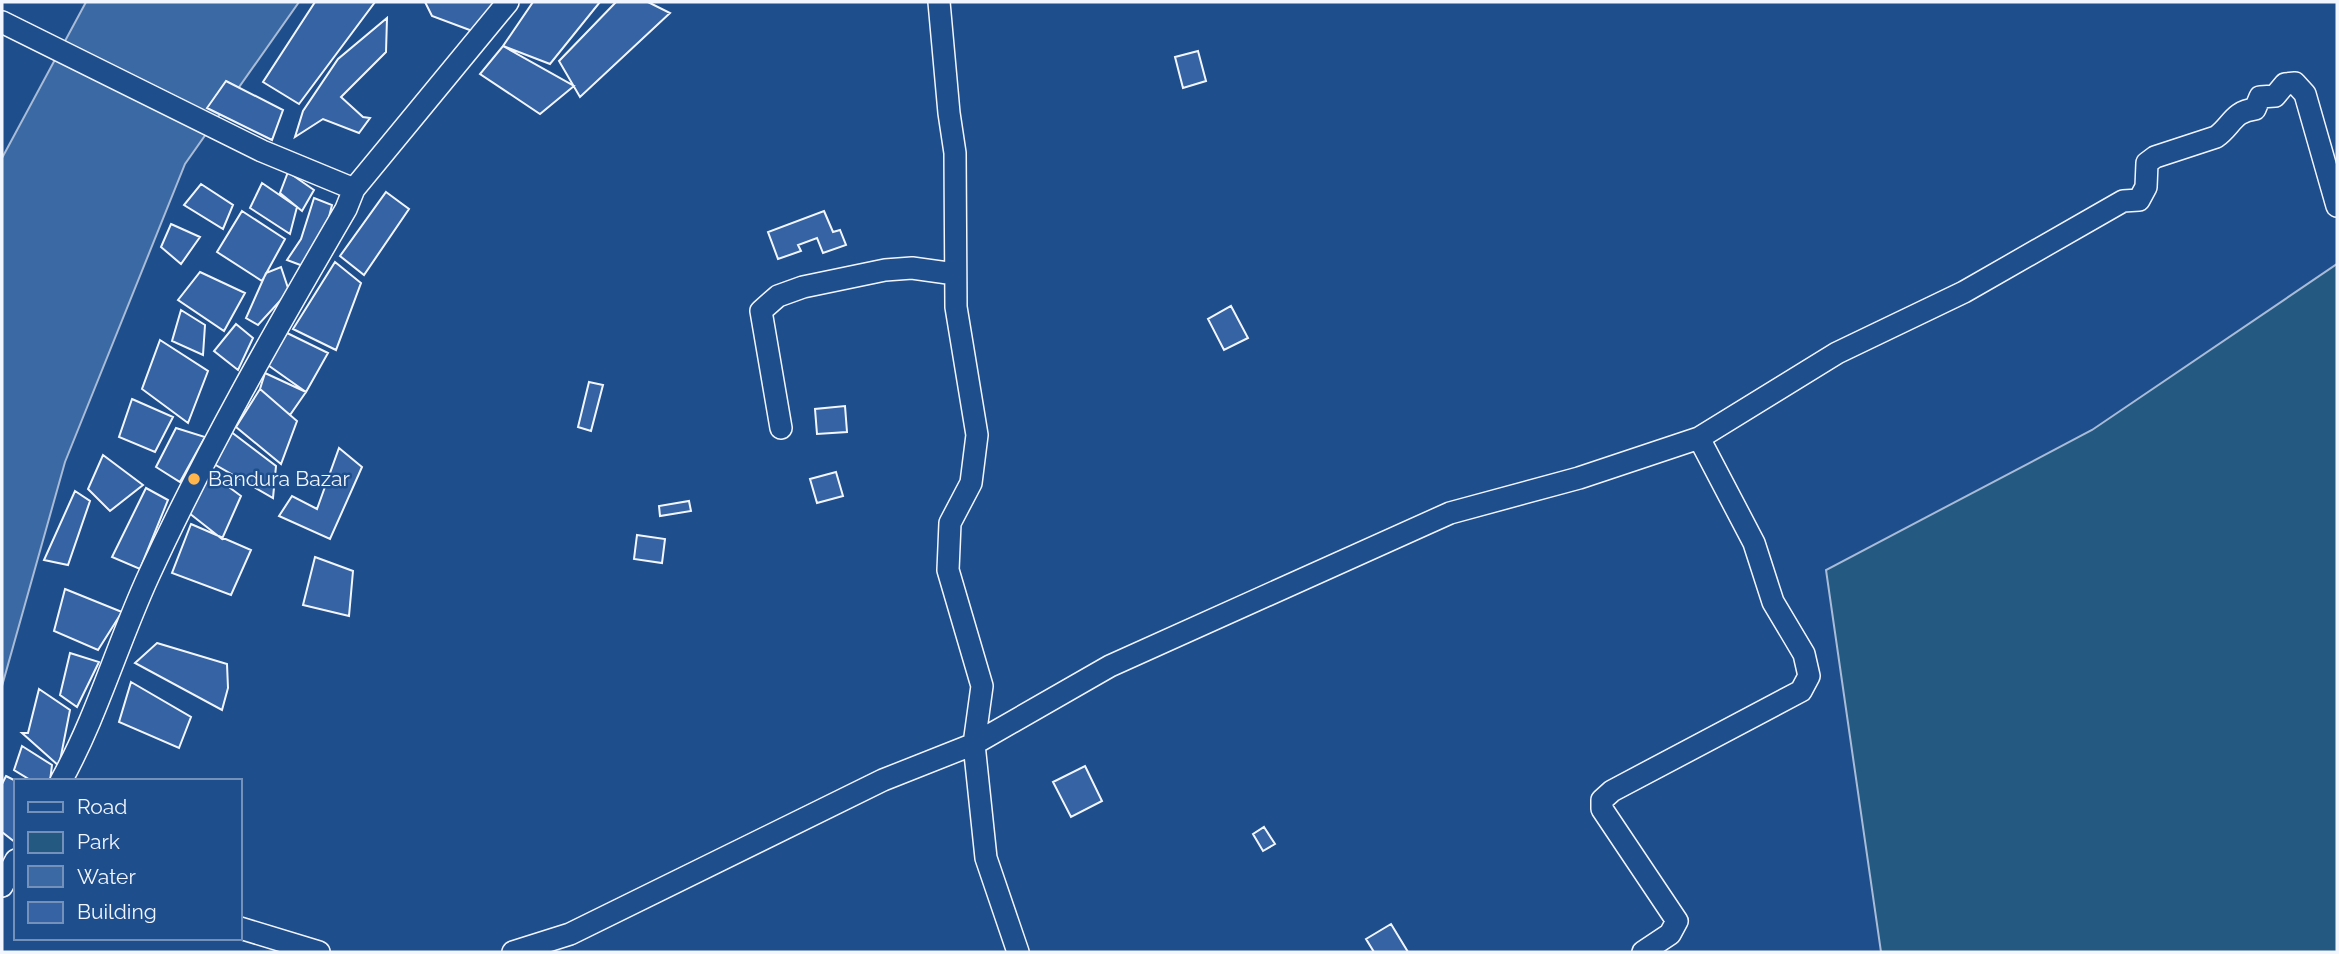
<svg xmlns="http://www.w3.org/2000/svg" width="2339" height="954" viewBox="0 0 2339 954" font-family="Raleway,sans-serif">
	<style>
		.green { fill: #245a82; stroke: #a8bbd7; stroke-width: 2 }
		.water { fill: #3b69a3; stroke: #a8bbd7; stroke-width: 2 }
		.building { fill: #3563a3; stroke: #f2f6ff; stroke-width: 2 }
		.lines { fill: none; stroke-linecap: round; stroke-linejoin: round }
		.minor-casing { stroke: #f2f6ff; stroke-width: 24 }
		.minor { stroke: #1f4e8c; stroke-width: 21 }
		.poi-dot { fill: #ffb74d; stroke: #1f4e8c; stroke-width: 2.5 }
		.labels { text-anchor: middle; stroke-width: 5; stroke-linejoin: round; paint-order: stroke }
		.poi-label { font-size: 21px; fill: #f2f6ff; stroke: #1f4e8c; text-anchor: start }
	</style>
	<rect width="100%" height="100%" fill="#1f4e8c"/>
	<!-- green -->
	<path class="green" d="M2337,264V952H1881L1826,570L2092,430Z"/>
	<!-- water -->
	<path class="water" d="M86,2H299L185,164L65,462L2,686V158Z"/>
	<!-- building -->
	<path class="building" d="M315,2H375L299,104L263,82Z
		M425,2H499L475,32L432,16Z
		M533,2H600L550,64L503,46Z
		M616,2H648L670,13L580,97L559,61Z
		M387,18L386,52L341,97L363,117L370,118L359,133L323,119L295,137L303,111L338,59Z
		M503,46L574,86L540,114L480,74Z
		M1198,51L1206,81L1183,88L1175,57Z
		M226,81L283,110L272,140L207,108Z
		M288,172L314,190L302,211L280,193Z
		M262,183L297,207L290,234L250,208Z
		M201,184L233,205L223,229L184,205Z
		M386,192L409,209L364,275L340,256Z
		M314,198L332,205L326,229L303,266L287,260L301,239Z
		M242,211L285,239L262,281L217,252Z
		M824,211L833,232L840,230L846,245L823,253L817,238L798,245L801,251L778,259L768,232Z
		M171,224L200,237L181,264L161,247Z
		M335,262L361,283L336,350L293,329Z
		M281,267L289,291L258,325L246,318L266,273Z
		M200,272L245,293L224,331L178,300Z
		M1231,306L1248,338L1224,350L1208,319Z
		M181,310L205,325L203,355L172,341Z
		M236,324L253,338L238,370L214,351Z
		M283,331L328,353L306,392L265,363Z
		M160,340L208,371L188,423L142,389Z
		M265,373L306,392L290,415L260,389Z
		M589,382L603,385L591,431L578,427Z
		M260,389L297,421L281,464L236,427Z
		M132,399L173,417L155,452L119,437Z
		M845,406L847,432L817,434L815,409Z
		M176,428L205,437L180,482L156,467Z
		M226,428L276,466L273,498L214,464Z
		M339,448L362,467L330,539L279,516L292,496L317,509Z
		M103,455L143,485L110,511L88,489Z
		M836,472L843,496L817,503L810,479Z
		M210,473L241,496L222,539L189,513Z
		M146,488L168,500L140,569L112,557Z
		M75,491L90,501L68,565L44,560Z
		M689,501L691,511L660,516L659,506Z
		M191,524L251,550L231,595L172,573Z
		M637,535L665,539L662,563L634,559Z
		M315,557L353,571L349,616L303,605Z
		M65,589L122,612L98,650L54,631Z
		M157,643L227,664L228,688L222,710L135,663Z
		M70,653L99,662L77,707L60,695Z
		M131,682L191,717L179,748L119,722Z
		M39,689L70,710L59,766L22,733H28Z
		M22,746L52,765L50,781H32L14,770Z
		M1085,766L1102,801L1071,817L1053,782Z
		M6,776L16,781V843L2,832V784Z
		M1264,827L1275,844L1263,851L1253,834Z
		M1391,924L1408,952H1374L1366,939Z"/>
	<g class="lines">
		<defs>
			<path id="minor" d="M939,2L949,113L955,153L956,307L977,435L971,483L950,523L948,570L982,686L974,744L986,858L1018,952
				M2,22L262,151L354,189
				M781,428L761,311L778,296L803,287L885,270L912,268L955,274
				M61,781C97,716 118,642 149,575C207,449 276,329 346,209L354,189L508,2
				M2,886L16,860
				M240,928L319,952
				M513,952L570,934L883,780L974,744L1110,666L1450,513L1579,478L1699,438L1837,353L1964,292L2123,201L2139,200L2146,187L2147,163L2155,157L2216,137C2231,127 2233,111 2255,109L2260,97L2275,96L2285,84L2295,83L2305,94L2337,206
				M1643,952L1670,934L1677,921L1602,809V800L1612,791L1801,691L1809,676L1804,654L1773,602L1754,543L1699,438"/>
		</defs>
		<!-- minor casing -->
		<use href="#minor" class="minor-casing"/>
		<!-- minor -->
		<use href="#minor" class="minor"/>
	</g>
	<!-- markers -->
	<circle class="poi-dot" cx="194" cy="479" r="7"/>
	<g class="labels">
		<!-- poi labels -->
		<g class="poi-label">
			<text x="208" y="486">Bandura Bazar</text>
		</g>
	</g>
	<!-- border -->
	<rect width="2339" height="954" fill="none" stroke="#f2f6ff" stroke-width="7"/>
	<!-- legend -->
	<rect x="14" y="779" width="228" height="161" fill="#1f4e8c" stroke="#7391ba" stroke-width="2"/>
	<rect x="28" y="802" width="35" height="10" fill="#1f4e8c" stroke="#7391ba" stroke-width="2"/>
	<text x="77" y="814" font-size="21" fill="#f2f6ff">Road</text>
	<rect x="28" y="832" width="35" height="21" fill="#245a82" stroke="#7391ba" stroke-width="2"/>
	<text x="77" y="849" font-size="21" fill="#f2f6ff">Park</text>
	<rect x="28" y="866" width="35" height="21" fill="#3b69a3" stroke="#7391ba" stroke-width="2"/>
	<text x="77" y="884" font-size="21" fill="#f2f6ff">Water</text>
	<rect x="28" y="902" width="35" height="21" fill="#3563a3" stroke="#7391ba" stroke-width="2"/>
	<text x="77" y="919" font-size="21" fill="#f2f6ff">Building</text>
</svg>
